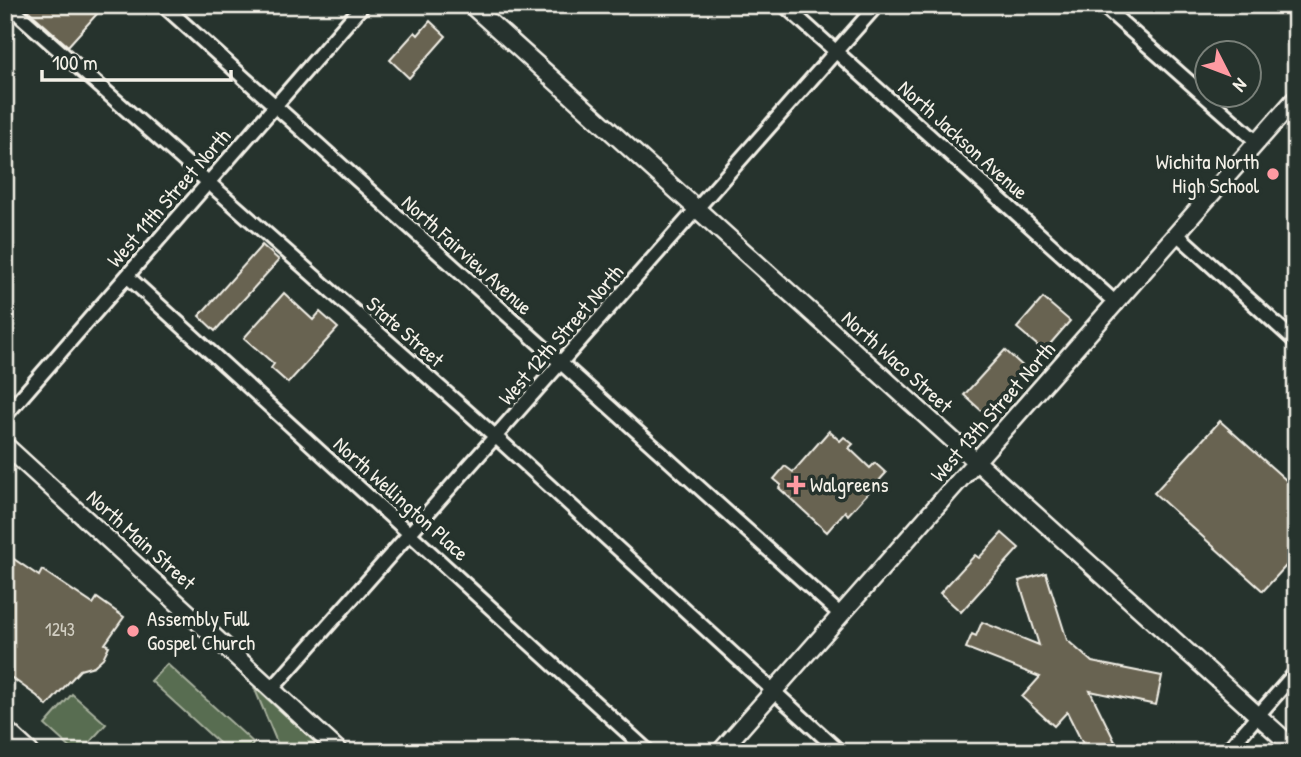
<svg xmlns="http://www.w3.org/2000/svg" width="1301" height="757" viewBox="0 0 1301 757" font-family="'Patrick Hand',sans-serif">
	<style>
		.green { fill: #586d51; stroke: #a6af9c; stroke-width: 2 }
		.building { fill: #686351; stroke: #f4f1e8; stroke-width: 2 }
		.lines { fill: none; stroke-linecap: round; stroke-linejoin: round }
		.minor-casing { stroke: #f4f1e8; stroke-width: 18 }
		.tertiary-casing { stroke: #f4f1e8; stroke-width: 21 }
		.minor { stroke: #26332d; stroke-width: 12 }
		.tertiary { stroke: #26332d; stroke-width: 16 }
		.poi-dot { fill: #ff9aa2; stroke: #26332d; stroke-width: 2.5 }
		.labels { text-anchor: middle; stroke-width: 7; stroke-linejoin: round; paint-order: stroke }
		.number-label { font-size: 18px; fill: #d1cec2 }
		.street-label { font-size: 21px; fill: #f4f1e8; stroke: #26332d }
		.poi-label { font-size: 21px; fill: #f4f1e8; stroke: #26332d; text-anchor: start }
	</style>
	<rect width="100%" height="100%" fill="#26332d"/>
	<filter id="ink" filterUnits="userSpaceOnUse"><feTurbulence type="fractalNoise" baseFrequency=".0143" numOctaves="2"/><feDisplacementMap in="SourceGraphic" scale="14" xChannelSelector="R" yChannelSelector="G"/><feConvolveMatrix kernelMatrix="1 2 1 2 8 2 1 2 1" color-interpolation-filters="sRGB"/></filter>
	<g filter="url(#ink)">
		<!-- green -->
		<path class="green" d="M167,664L254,743L246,752H229L151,681Z
			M254,687L326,752H281Z
			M72,694L106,724L81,752H75L45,725Z"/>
		<!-- building -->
		<path class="building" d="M22,5H105L68,46Z
			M430,21L446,36L409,78L390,60L415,32L418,35Z
			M262,245L279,260L215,331L199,316Z
			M284,293L313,320L320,312L338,328L288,383L271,368L274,364L244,338Z
			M1043,298L1070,321L1044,351L1017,328Z
			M1005,350L1026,369L985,414L964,395Z
			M1220,421L1296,489V555L1263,591L1154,493Z
			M829,431L840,441L844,437L853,444L849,448L870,468L875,463L886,473L848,515L845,511L827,532L779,488L781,485L774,479L785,466L793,472Z
			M1002,533L1019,548L961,612L940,593L975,555L979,558Z
			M5,553L39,576L42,570L93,604L97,598L124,617L105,644L109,646L103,658L94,666L80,670L47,706L37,696L5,673Z
			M1046,573L1067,640L1092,662L1162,676L1156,705L1090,691L1120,752H1087L1067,712L1054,726L1022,697L1040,677L966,648L972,634L976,636L982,622L1039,645L1019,581Z"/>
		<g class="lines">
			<defs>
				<path id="minor" d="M8,5L496,437L840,752
					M163,5L841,615
					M784,5L1117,304
					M1102,5L1257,142
					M1178,235L1296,342
					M127,276L649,752
					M5,416L363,5
					M272,689L877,5
					M1226,752L1296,672"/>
				<path id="tertiary" d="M471,5L1296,750
					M5,445L340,752
					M5,729L30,752
					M720,752L1296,98"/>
			</defs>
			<!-- minor casing -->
			<use href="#minor" class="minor-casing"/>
			<!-- tertiary casing -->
			<use href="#tertiary" class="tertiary-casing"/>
			<!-- minor -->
			<use href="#minor" class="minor"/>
			<!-- tertiary -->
			<use href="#tertiary" class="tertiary"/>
		</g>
	</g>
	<!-- markers -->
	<g class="poi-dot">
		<circle cx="1273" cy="174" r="7"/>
		<path d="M792.5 474.5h7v7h7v7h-7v7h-7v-7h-7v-7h7z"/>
		<circle cx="133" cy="631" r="7"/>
	</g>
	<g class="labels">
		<!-- number labels -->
		<g class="number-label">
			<text x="60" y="636">1243</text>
		</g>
		<!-- street labels -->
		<g class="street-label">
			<text transform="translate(963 140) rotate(42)" y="7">North Jackson Avenue</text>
			<text transform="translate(169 198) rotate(-49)" y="7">West 11th Street North</text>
			<text transform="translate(467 255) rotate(42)" y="7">North Fairview Avenue</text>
			<text transform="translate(405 332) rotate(41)" y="7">State Street</text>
			<text transform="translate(561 335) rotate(-49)" y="7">West 12th Street North</text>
			<text transform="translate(897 362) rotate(42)" y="7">North Waco Street</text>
			<text transform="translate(993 412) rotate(-49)" y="7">West 13th Street North</text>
			<text transform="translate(401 499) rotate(42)" y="7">North Wellington Place</text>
			<text transform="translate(141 540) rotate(42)" y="7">North Main Street</text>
		</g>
		<!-- poi labels -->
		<g class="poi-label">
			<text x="1259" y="169" text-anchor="end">Wichita North<tspan x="1259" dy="24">High School</tspan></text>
			<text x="810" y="492">Walgreens</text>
			<text x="147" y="626">Assembly Full<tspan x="147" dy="24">Gospel Church</tspan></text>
		</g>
	</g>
	<!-- margin -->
	<rect width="1301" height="757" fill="none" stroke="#26332d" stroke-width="28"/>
	<rect x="14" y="14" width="1273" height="729" fill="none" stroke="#f4f1e8" stroke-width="2.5" filter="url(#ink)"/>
	<!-- north arrow -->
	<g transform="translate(1228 74) rotate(132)"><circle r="33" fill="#26332d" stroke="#787f78" stroke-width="2"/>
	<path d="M0-5L12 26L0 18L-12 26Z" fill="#ff9aa2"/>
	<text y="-10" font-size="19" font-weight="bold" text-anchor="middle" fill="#f4f1e8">N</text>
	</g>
	<!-- scale -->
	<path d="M42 70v10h189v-10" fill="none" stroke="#f4f1e8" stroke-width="3.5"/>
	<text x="52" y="70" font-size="21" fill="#f4f1e8" stroke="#26332d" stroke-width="5" paint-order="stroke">100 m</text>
</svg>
